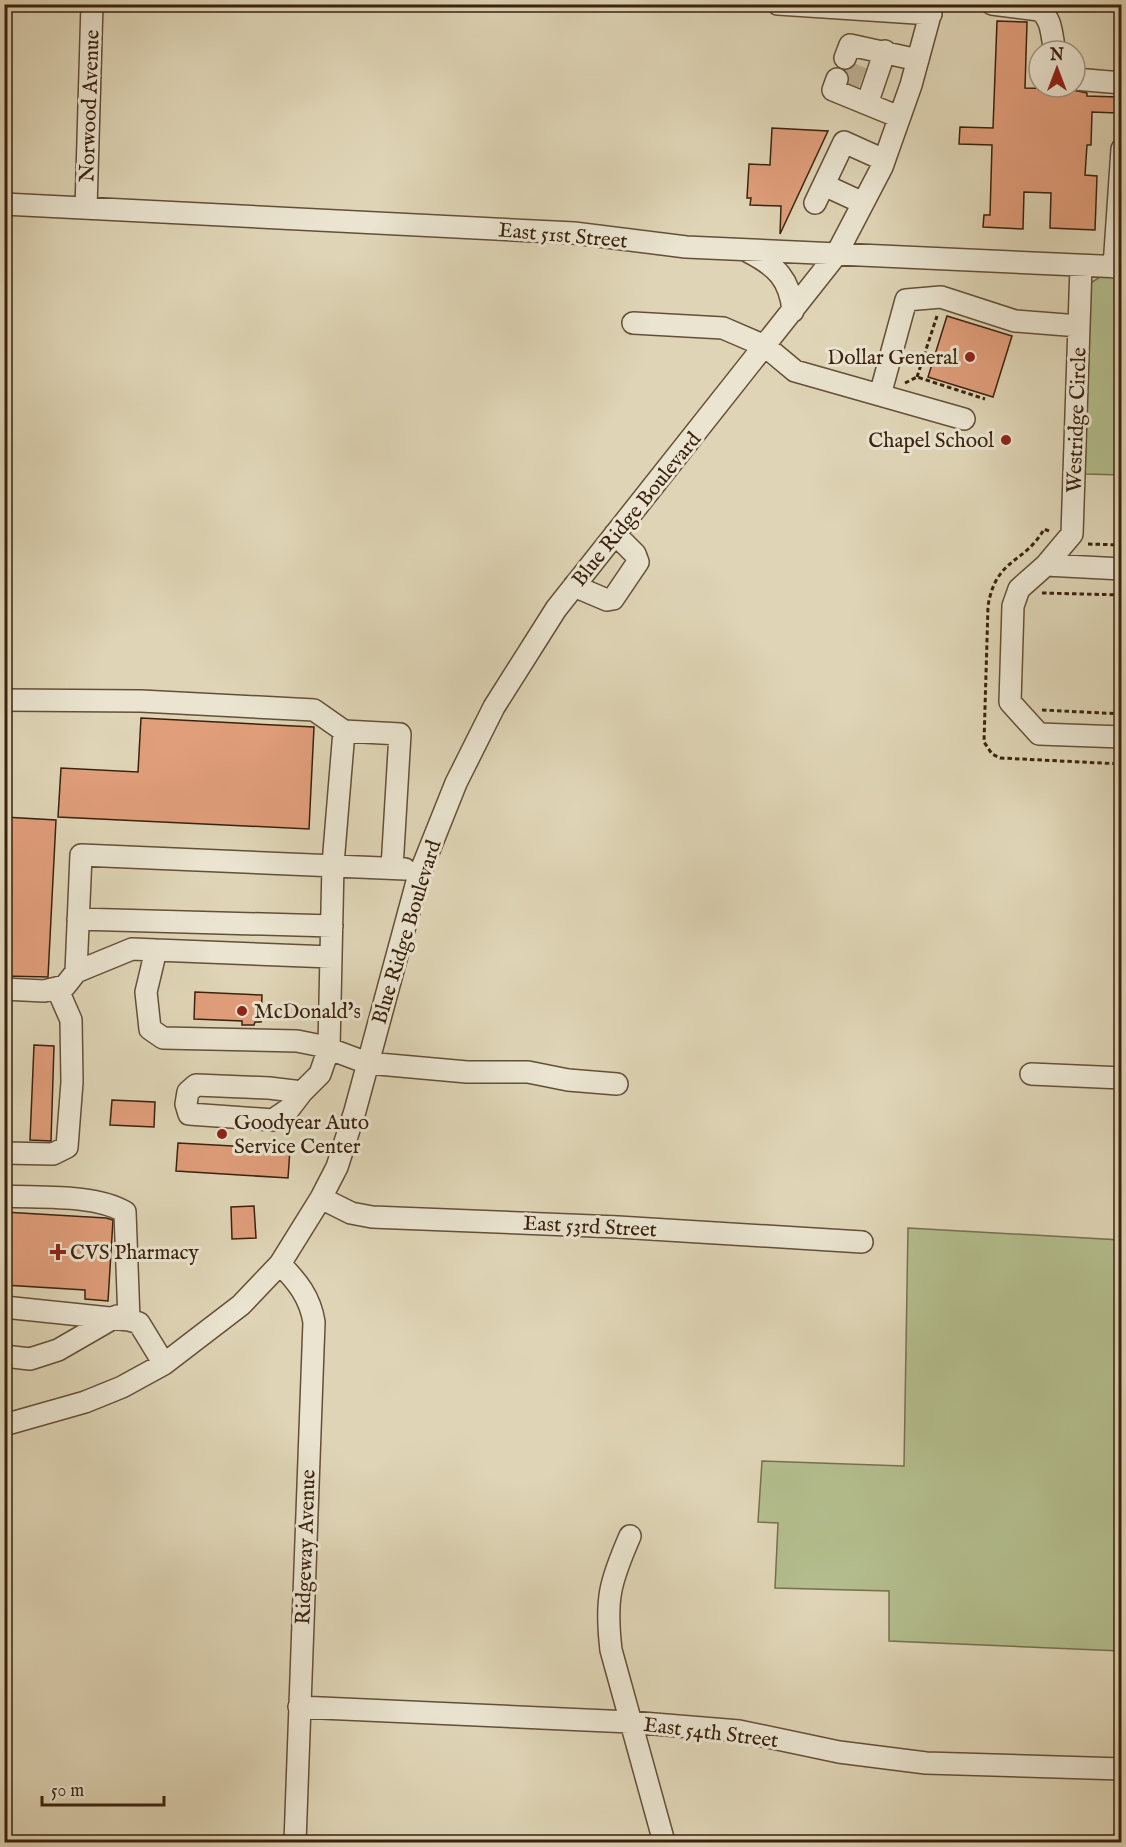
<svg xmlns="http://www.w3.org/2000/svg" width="1126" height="1847" viewBox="0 0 1126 1847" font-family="'IM FELL English',serif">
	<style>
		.green { fill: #b3bd8d; stroke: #77704e; stroke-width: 1.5 }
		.building { fill: #e19e7b; stroke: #3b220e; stroke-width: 1.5 }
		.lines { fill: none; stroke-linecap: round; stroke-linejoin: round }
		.minor-tunnel { stroke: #beb194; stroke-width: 21; stroke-dasharray: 21 10; stroke-linecap: butt }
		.minor-casing { stroke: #644f38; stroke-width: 24 }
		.path { stroke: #3b220e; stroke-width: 3; stroke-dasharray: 4.5 3; stroke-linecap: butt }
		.minor { stroke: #eae4d0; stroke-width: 21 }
		.poi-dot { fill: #8f2418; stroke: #eae4d0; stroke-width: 2 }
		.labels { text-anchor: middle; stroke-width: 6; stroke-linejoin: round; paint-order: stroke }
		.street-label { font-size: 21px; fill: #3b220e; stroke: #eae4d0 }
		.poi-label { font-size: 21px; fill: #3b220e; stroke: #eae4d0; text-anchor: start }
	</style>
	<rect width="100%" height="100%" fill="#dfd5b6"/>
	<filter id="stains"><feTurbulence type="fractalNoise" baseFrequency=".00333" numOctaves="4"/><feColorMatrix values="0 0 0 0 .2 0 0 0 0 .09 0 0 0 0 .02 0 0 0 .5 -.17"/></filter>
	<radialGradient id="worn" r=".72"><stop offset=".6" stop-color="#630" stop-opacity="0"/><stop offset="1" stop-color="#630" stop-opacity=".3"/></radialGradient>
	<!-- green -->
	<path class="green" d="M1100,277H1121V475L1085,474L1090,288L1092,282Z
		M908,1228L1121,1240V1651L889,1641V1591L775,1588L778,1523L758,1522L762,1461L904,1466Z"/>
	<!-- building -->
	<path class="building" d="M997,21L1027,22L1025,88L1068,89L1087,93V96L1117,97V113L1092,112L1091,145H1087L1085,175L1097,176L1095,230L1050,228L1051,193L1024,192L1023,229L983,227L984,215H990L992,145L959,144L960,127L993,128Z
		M772,128L828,131L780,234L781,206L750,205L751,198H747L749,164L770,165Z
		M947,316L1012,336L993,397L928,377Z
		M141,718L314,727L309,829L58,817L61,768L138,772Z
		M4,817L56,820L48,977L4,976Z
		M195,992L262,995L261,1022H255L254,1025H242V1021L194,1019Z
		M34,1045L54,1046L51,1141L30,1140Z
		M112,1100L155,1102L154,1127L110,1125Z
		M178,1143L290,1149L288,1178L176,1171Z
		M254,1206L256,1238L232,1239L231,1207Z
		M4,1212L106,1218L113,1220L108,1301L85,1299V1290L4,1285Z"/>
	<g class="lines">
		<!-- minor-tunnel -->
		<path class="minor-tunnel" d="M849,84L858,62"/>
		<defs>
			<path id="minor" d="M778,4L931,14
				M992,4L1039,10C1053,19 1051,36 1055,51
				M845,58L850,45L918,60
				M837,79L833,90L899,117
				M1075,79L1122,83
				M867,104L885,51
				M824,185L863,203
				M815,203L844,142L884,160
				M4,204L574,233L686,247L1122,267
				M86,208L92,4
				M749,252C776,266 790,279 793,311
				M1081,266L1072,534L1046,565L1019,589L1013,606L1010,702L1039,734L1122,737
				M1114,267L1122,149
				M633,323L723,328L765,346L795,371L964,419
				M880,395L906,300L941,297L1015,321L1079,326
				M1046,565L1122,569
				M574,586L607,600L613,599L638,562L635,554L615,534
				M4,700L141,701L314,710L344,731
				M78,919L332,926
				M331,957L156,950L146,992L150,1029L163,1038L297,1041L322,1046L367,1063L467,1072H528L568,1080L617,1084
				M76,972L81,855L405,869
				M4,989L44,991L65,986L76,972L132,949L156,950
				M1031,1074L1122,1078
				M302,1092L289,1109L273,1120L189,1114L186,1104L188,1092L196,1085L269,1088L302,1092L320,1074L329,1048L333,864L344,731L400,734L392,868
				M4,1153L53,1154L67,1147L72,1082L71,1020L57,988
				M4,1196C40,1198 95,1194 125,1212L129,1320
				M321,1198L351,1213L372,1217L618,1227L862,1242
				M280,1264C297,1281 310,1297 314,1322L295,1842
				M4,1307L129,1320L139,1323L164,1364
				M4,1356L30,1359L58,1350L117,1316
				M4,1425L85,1402L122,1387L164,1364L241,1305L280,1264L321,1198L337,1167L355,1111L418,878L456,783L494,707L556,609L836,255L882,167L911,85L933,4
				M630,1536C610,1582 605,1599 611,1650L664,1842
				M299,1707L630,1722L739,1731L839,1752L926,1763L1122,1769"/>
		</defs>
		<!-- minor casing -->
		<use href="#minor" class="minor-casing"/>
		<!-- path -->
		<path class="path" d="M917,377L937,316
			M905,383L917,377L985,399
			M1049,531L1044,529C1025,564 996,557 988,606L984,742L992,754L1000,758L1122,764
			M1088,544L1122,545
			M1042,593L1122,595
			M1042,710L1122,714"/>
		<!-- minor -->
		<use href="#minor" class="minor"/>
	</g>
	<!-- markers -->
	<g class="poi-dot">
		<circle cx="970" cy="357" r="6"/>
		<circle cx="1006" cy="440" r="6"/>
		<circle cx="242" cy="1011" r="6"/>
		<circle cx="222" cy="1134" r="6"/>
		<path d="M55 1243h6v6h6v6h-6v6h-6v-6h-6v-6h6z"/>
	</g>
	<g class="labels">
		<!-- street labels -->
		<g class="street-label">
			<text transform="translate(89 106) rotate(-88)" y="7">Norwood Avenue</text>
			<text transform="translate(563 235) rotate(5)" y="7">East 51st Street</text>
			<text transform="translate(1076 420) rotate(-88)" y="7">Westridge Circle</text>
			<text transform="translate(636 509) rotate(-51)" y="7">Blue Ridge Boulevard</text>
			<text transform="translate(406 932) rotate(-73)" y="7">Blue Ridge Boulevard</text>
			<text transform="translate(590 1226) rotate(3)" y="7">East 53rd Street</text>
			<text transform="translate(305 1547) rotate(-88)" y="7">Ridgeway Avenue</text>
			<text transform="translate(711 1732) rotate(7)" y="7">East 54th Street</text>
		</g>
		<!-- poi labels -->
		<g class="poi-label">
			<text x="958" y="364" text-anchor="end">Dollar General</text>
			<text x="994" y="447" text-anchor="end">Chapel School</text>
			<text x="254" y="1018">McDonald's</text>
			<text x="234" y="1129">Goodyear Auto<tspan x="234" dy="24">Service Center</tspan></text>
			<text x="70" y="1259">CVS Pharmacy</text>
		</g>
	</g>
	<!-- margin -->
	<rect width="1126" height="1847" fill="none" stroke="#dfd5b6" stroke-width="24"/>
	<rect x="6" y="6" width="1114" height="1835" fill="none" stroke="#3b220e" stroke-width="3"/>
	<rect x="12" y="12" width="1102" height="1823" fill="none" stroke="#3b220e" stroke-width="1.5"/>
	<!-- north arrow -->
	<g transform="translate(1057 69)"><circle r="28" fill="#eae4d0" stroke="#a49682" stroke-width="1.5"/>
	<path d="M0-4.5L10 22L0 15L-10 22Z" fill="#8f2418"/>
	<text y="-9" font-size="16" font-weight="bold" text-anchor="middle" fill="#3b220e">N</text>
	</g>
	<!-- scale -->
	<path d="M42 1796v9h122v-9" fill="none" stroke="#3b220e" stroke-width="3"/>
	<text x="51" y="1796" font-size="18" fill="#3b220e" stroke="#eae4d0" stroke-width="4.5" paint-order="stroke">50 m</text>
	<rect width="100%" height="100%" filter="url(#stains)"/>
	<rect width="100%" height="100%" fill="url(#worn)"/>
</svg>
